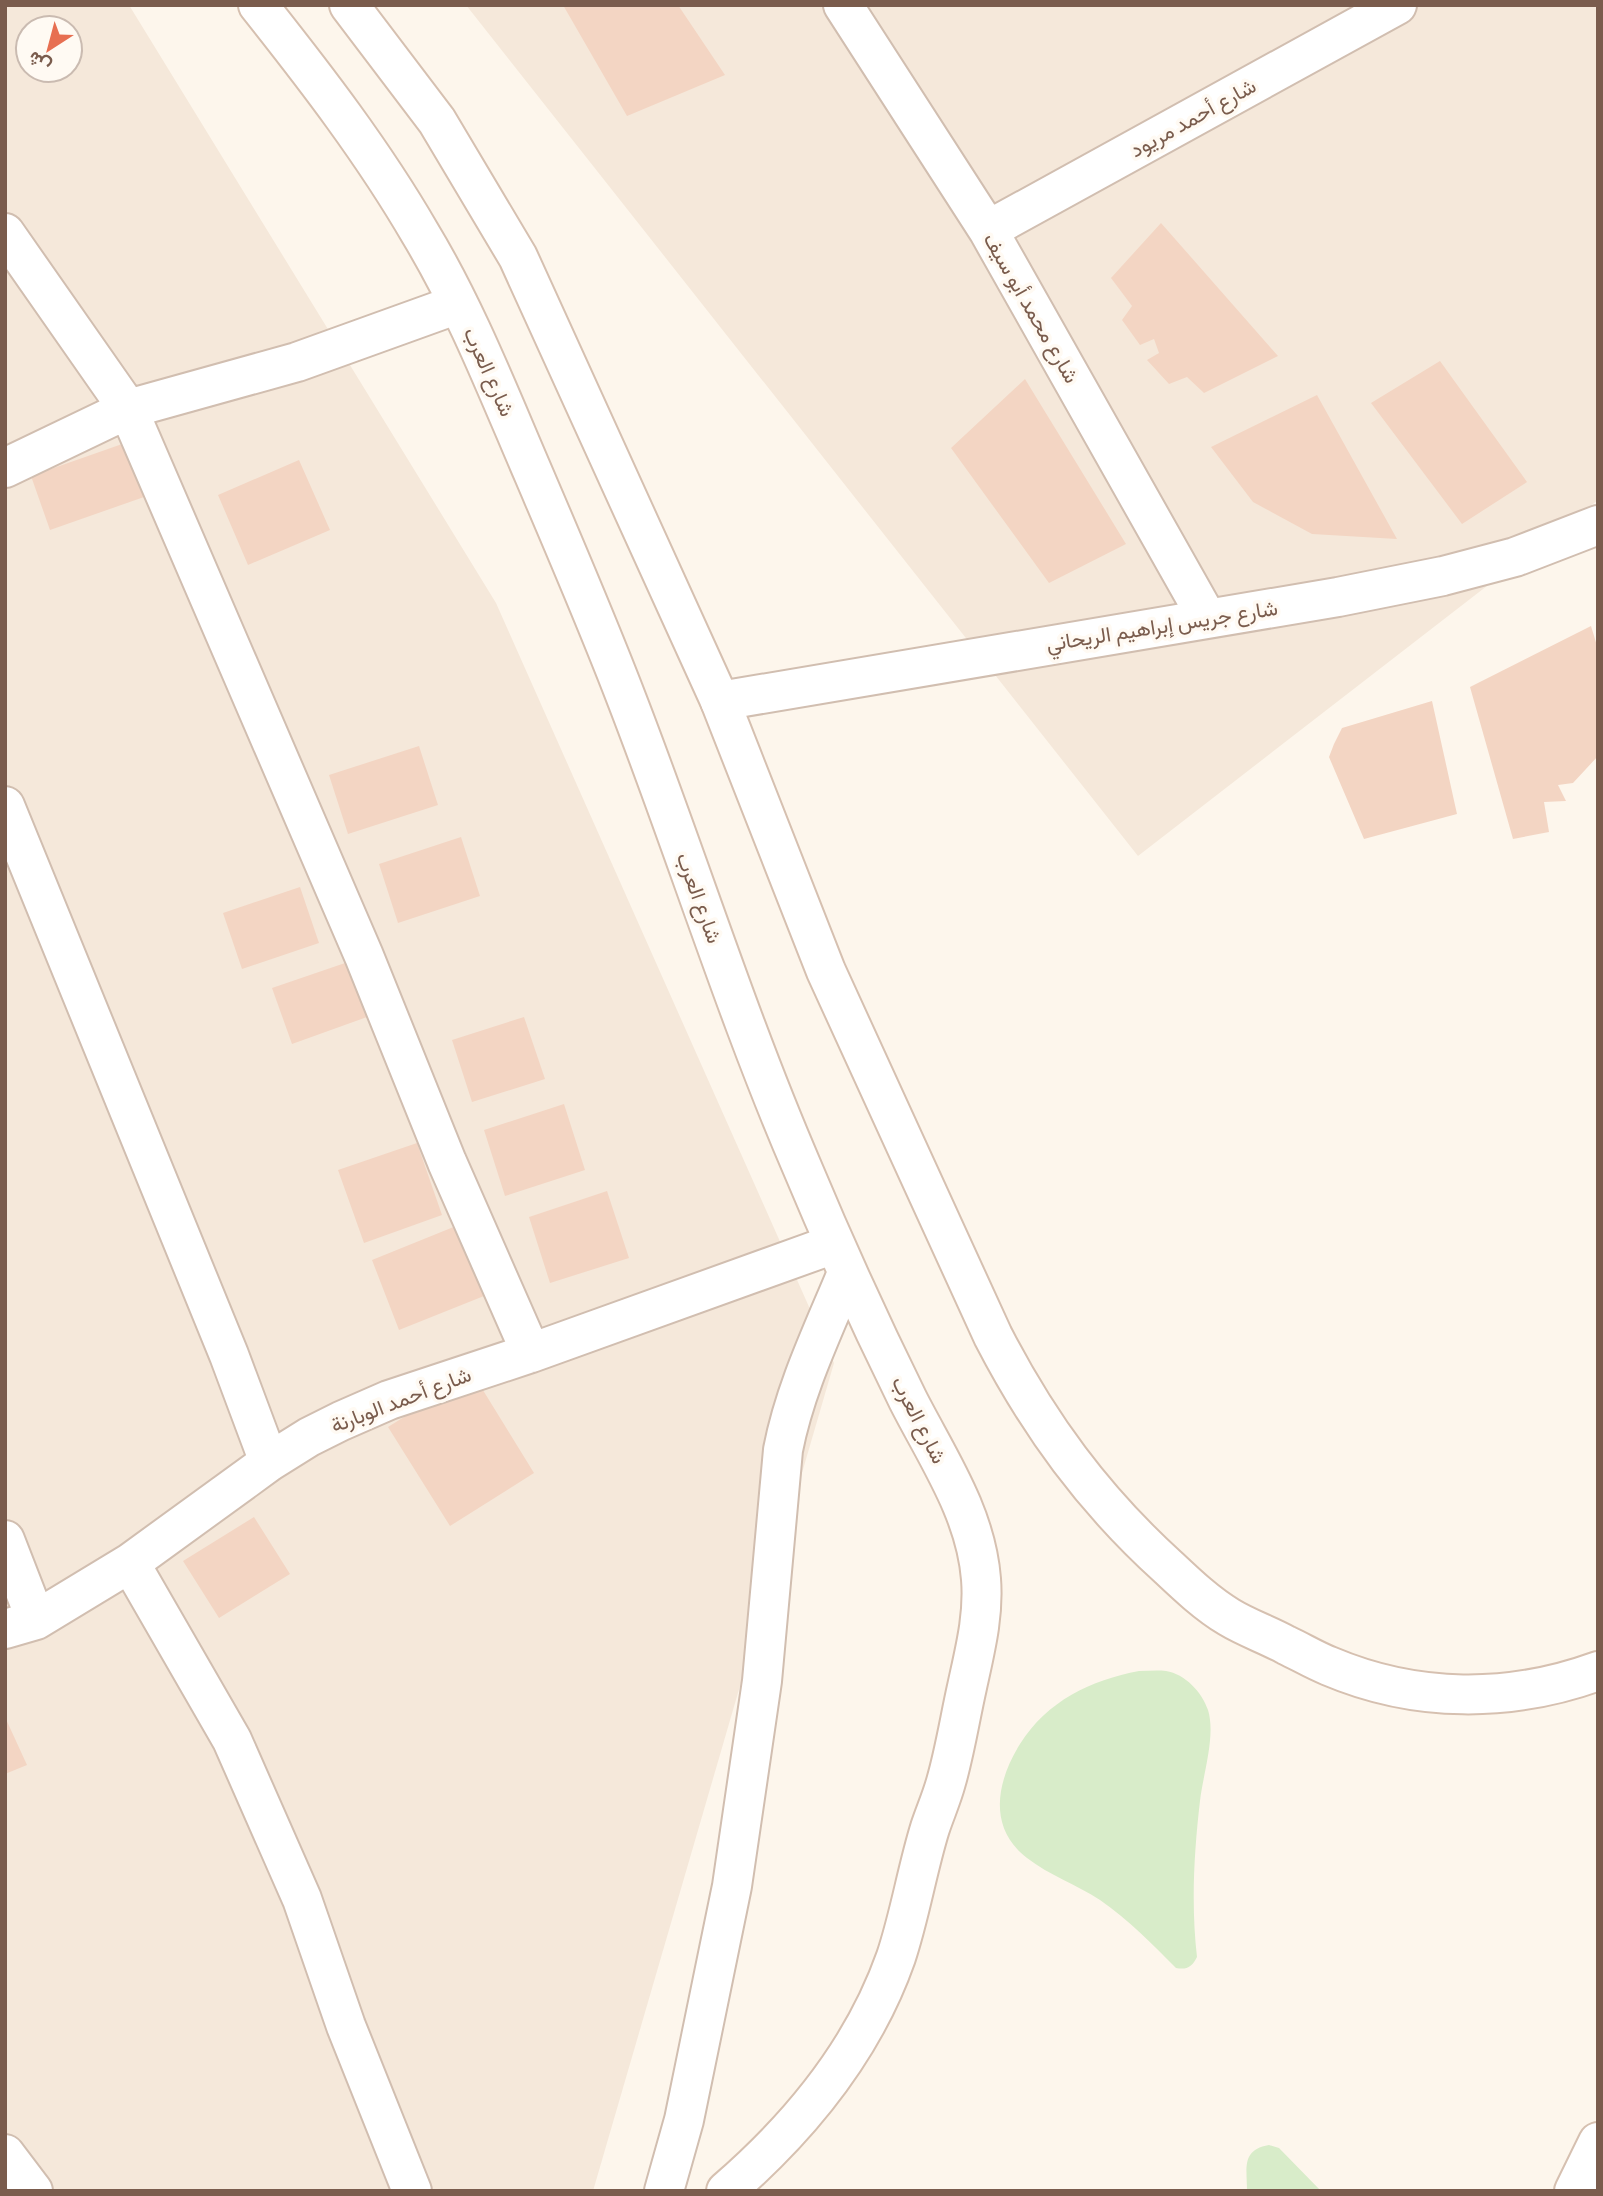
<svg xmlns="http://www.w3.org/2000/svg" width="1603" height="2196" viewBox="0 0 1603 2196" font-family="'Exo 2',Vazirmatn,sans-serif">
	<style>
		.residential { fill: #f5e8da; fill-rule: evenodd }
		.green { fill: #d8ecc9 }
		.building { fill: #f3d5c3 }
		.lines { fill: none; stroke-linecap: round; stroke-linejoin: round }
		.street-casing { stroke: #d1beb0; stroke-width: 42 }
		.secondary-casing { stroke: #d6c0b0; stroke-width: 42 }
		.street { stroke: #fff; stroke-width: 38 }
		.secondary { stroke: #fff; stroke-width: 38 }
		.labels { text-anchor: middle; stroke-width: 7; stroke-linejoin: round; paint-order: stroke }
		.street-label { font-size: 21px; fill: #7a5c4d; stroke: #fffaf3 }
	</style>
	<rect width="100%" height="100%" fill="#fdf6ec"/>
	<!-- residential -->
	<path class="residential" d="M5,5H129L496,603L834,1363L593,2191H5ZM28,28H70V70H28Z
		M466,5H1598V500L1138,856Z"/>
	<!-- green -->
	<path class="green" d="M1139,1671C1148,1671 1157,1670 1166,1671C1185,1674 1202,1692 1208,1710C1216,1736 1203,1774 1200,1801C1194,1852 1191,1906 1197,1957C1192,1967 1187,1970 1176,1968C1152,1944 1129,1920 1100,1900C1077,1885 1049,1875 1027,1858C987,1827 997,1781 1020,1744C1047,1701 1091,1680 1139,1671Z
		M1269,2145L1279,2148L1321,2191H1247C1247,2168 1241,2150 1269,2145Z"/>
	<!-- building -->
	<path class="building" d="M563,5H678L725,75L627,116Z
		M1161,223L1278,356L1204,393L1187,377L1169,384L1147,360L1159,353L1154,339L1140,345L1122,320L1132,306L1111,278Z
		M1440,361L1527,482L1462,524L1371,403Z
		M1025,379L1126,544L1049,583L951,448Z
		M1317,395L1397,539L1312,534L1253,502L1211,447Z
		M125,443L144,497L50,530L31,476Z
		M299,460L330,530L248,565L218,495Z
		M1591,626L1598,649V756L1573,783L1558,785L1566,801L1544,802L1549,832L1513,839L1470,687Z
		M1432,701L1457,814L1364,839L1329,757L1334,744L1342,728Z
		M419,746L438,805L348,834L329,775Z
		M461,837L480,896L398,923L379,864Z
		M300,887L319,943L242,969L223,913Z
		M348,962L367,1017L292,1044L272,988Z
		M524,1017L545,1079L472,1102L452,1040Z
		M564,1104L585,1170L505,1196L484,1130Z
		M417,1143L442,1215L364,1243L338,1170Z
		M607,1191L629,1258L550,1283L529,1217Z
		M456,1226L484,1296L399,1330L372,1260Z
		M473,1374L534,1473L450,1526L388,1427Z
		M254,1517L290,1574L219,1618L183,1561Z
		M5,1717L27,1765L5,1774Z"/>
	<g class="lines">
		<defs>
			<path id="street" d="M843,5L988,230L1207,618
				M988,230L1397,5
				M5,233L128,409L364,956L447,1162L531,1353
				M5,468L128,409L297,362L458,304
				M720,701L1338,597L1443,576L1515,557L1598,525
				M5,806L229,1355L269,1462
				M5,1540L36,1620
				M130,1563L232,1740L302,1899L346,2026L412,2191
				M5,1629L36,1620L130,1563L269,1462L309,1437L341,1421L389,1400L531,1353L834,1244
				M5,2154L33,2191
				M664,2191L684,2120L732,1886L762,1681L783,1450C795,1388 823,1331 847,1273"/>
			<path id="secondary" d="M258,5C316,78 373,152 420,233C466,309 499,394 534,475C566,550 598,624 627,700C687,855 736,1014 802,1167C835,1246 870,1323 908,1400C937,1457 976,1513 981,1579C984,1616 975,1650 967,1687C960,1718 955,1751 946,1782C942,1797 935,1813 930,1828C917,1870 910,1915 896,1957C863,2051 800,2127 726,2191
				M349,5L437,121L518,257L720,701L826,971L993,1336C1039,1425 1093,1499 1168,1567C1186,1584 1207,1604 1229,1617C1247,1628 1268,1635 1286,1645C1301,1652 1314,1660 1329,1666C1416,1703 1510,1703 1598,1671
				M1574,2191L1598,2142"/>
		</defs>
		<!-- street casing -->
		<use href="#street" class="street-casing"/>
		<!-- secondary casing -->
		<use href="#secondary" class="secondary-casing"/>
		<!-- street -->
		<use href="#street" class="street"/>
		<!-- secondary -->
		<use href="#secondary" class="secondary"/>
	</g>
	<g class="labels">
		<!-- street labels -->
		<g class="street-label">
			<text transform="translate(1193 118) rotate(-29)" y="7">شارع أحمد مريود</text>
			<text transform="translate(1031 308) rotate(60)" y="7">شارع محمد أبو سيف</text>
			<text transform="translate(489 372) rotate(66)" y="7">شارع العرب</text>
			<text transform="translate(1162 626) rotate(-9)" y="7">شارع جريس إبراهيم الريحاني</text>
			<text transform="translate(699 898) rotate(70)" y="7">شارع العرب</text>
			<text transform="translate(401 1400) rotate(-21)" y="7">شارع أحمد الوبارنة</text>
			<text transform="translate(919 1420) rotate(63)" y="7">شارع العرب</text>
		</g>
	</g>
	<!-- border -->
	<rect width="1603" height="2196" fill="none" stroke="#7a5c4d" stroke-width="14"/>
	<!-- north arrow -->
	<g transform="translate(49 49) rotate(216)"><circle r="33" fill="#fffaf3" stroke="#cabbb1" stroke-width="2"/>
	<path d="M0-5L12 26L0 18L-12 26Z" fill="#e76f51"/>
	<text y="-10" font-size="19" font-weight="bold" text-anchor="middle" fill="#7a5c4d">ش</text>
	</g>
</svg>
